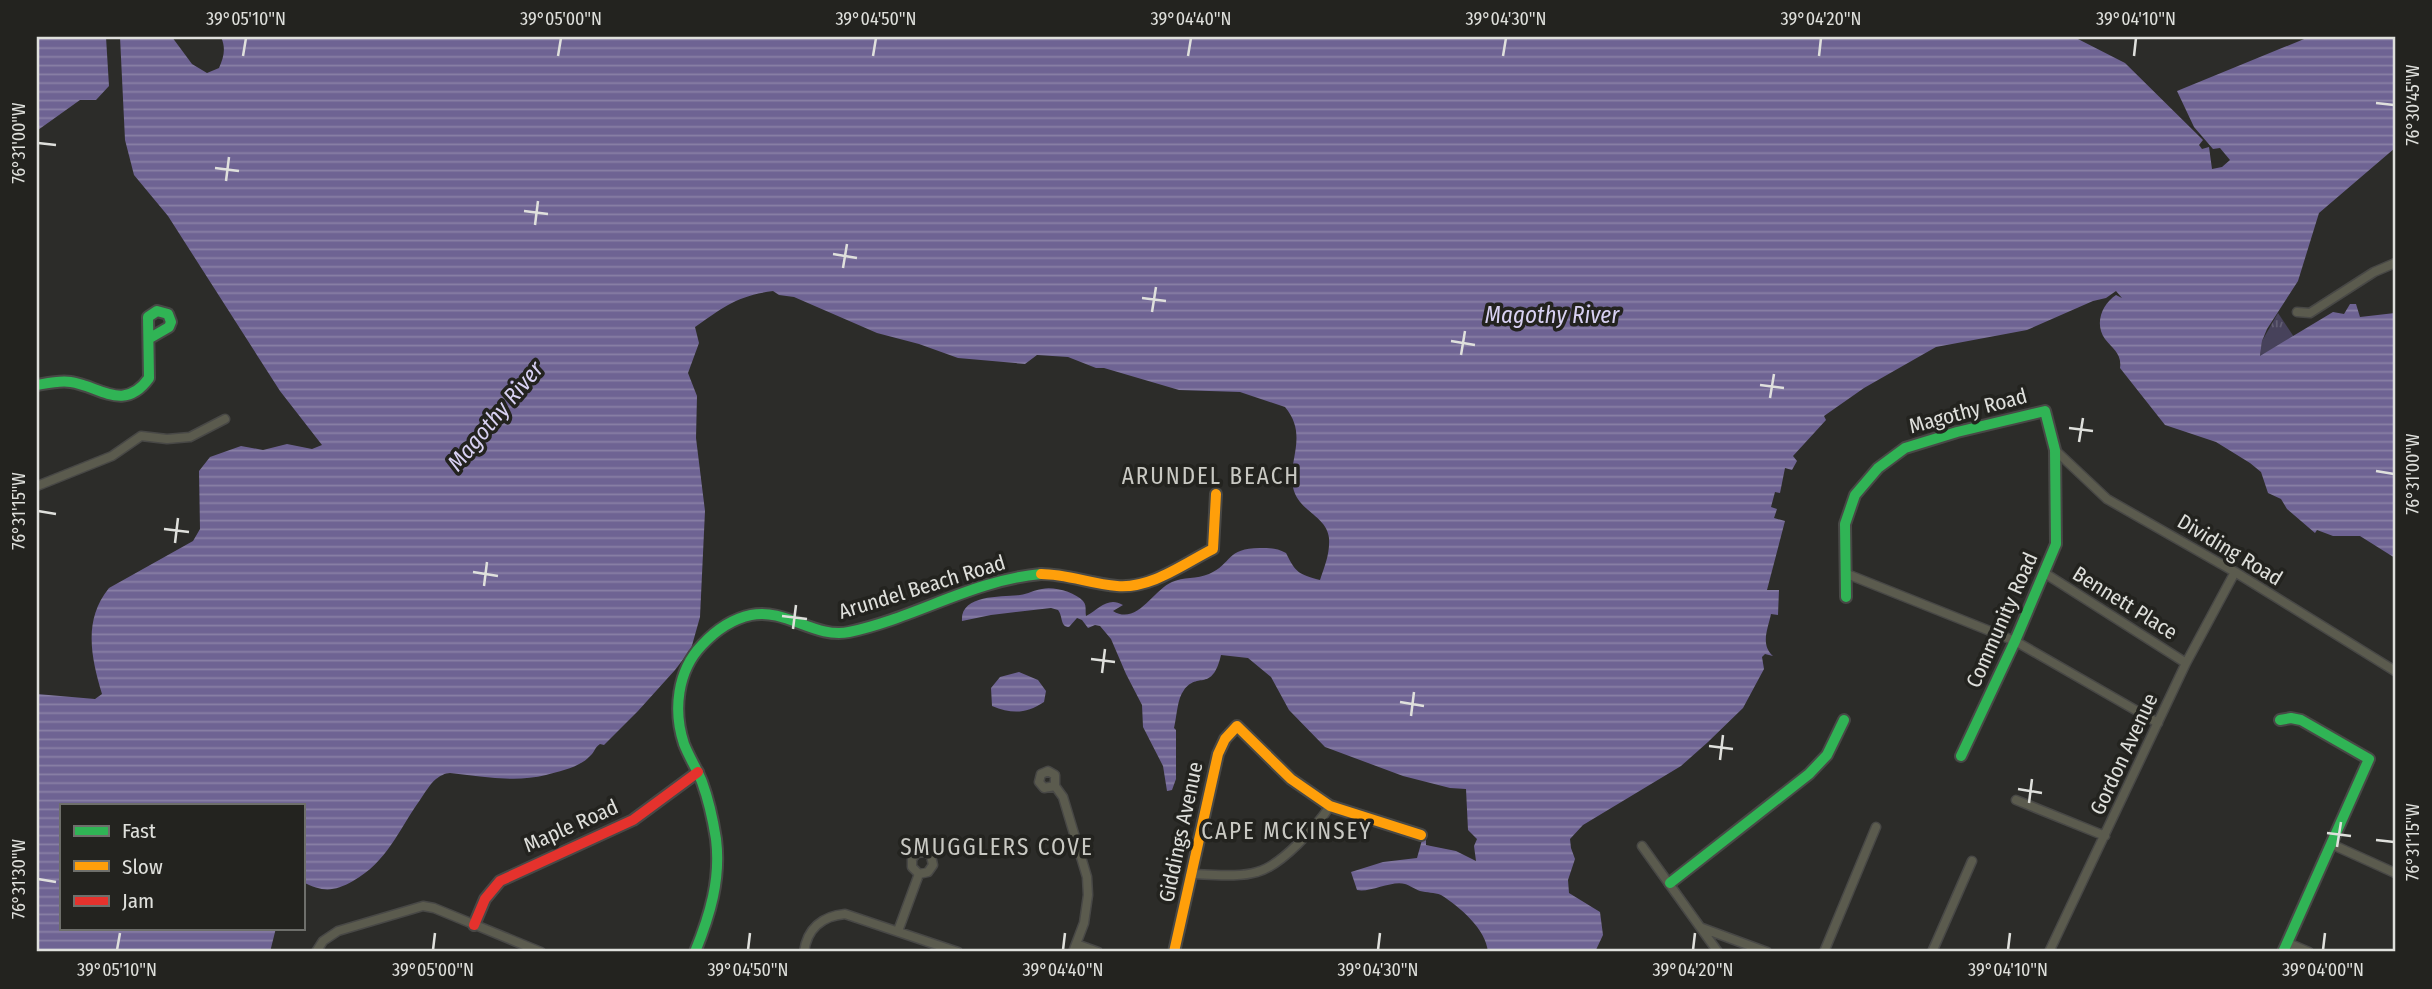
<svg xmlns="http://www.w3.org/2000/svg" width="2432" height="989" viewBox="0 0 2432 989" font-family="'Fira Sans Condensed',sans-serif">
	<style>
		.park { fill: url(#park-tufts) }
		.water { fill: url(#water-rules) }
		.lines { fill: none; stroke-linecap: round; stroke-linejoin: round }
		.street-casing { stroke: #484846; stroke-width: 11 }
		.fast-casing { stroke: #484846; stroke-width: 14 }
		.slow-casing { stroke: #484846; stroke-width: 14 }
		.jam-casing { stroke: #484846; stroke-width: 14 }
		.street { stroke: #5b5b4e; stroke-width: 8 }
		.fast { stroke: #30b455; stroke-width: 10 }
		.slow { stroke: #ff9f0a; stroke-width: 10 }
		.jam { stroke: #e5322d; stroke-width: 10 }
		.ticks { fill: none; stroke: #dfe0dc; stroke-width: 2.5 }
		.labels { text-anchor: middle; stroke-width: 7; stroke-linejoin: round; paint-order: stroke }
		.street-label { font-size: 21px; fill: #dfe0dc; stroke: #23231f }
		.water-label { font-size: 23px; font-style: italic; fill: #d8d1f2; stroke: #23231f }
		.neighbourhood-label { font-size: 23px; letter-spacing: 2px; fill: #c9c9c3; stroke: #23231f }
		.neatline { fill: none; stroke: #dfe0dc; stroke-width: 2.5 }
		.ticks-label { font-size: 18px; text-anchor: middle; fill: #dfe0dc }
	</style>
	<defs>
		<pattern id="park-tufts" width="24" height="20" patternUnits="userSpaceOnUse" patternTransform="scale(1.75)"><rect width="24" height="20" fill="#47425b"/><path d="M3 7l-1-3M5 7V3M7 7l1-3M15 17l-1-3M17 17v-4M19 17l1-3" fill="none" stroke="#615d72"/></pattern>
		<pattern id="water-rules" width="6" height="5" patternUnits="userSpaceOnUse" patternTransform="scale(1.75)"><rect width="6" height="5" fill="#6e6393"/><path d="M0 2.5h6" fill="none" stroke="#8980a6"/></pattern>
	</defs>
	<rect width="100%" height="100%" fill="#2c2c29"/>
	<!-- park -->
	<path class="park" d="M2278,313L2294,337L2260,357L2262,341Z"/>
	<!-- water -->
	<path class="water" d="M37,37H106L109,86L96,100H80L38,130Z
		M120,37H172L192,64L207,73L219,68C224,57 226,48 221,37H2074L2125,63L2203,140L2199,145L2202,149L2209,147L2212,169L2222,167L2230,160L2220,148L2213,149L2194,127L2177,91L2309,37H2395V148L2319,213L2298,281L2267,329L2262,341L2260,356L2333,312L2344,314L2350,304H2356L2360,317L2395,313V558L2360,536H2333L2317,530L2315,533L2287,509L2281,499L2268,493L2261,472L2250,463L2216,442L2165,425L2120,368C2122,354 2113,349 2105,339C2094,324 2102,304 2116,295L2122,298L2116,291L2106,298L2093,301L2027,330L1936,347L1864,388L1824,416L1826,420L1793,456L1797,461L1792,470L1785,468L1780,493L1775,492L1771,507L1777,509L1774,518L1785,521L1767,590H1779L1778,615L1771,614C1768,629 1760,644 1773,656L1765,654L1762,657L1764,669L1743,708L1708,742L1681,766L1583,825L1570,839L1571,848L1575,859L1568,880L1569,893L1600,912L1603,935L1595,952H1488C1486,929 1460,907 1441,895C1434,892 1427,893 1420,891C1415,889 1409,885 1405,884C1392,880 1370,893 1357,890L1351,872L1383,862L1417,858L1422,840H1426V845L1456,851L1476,861L1474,846L1477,839L1468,830L1466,789L1450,788L1403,776L1325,747L1289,710L1271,677L1248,658L1221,655C1212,693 1198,671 1184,690C1177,699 1177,716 1174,728L1176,730V779L1172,790L1167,791L1163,766L1143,727L1142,705L1126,674L1111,639L1100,626L1095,625L1088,628L1082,620L1077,618L1069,627C1060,627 1063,616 1058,610L1051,608L991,615L962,621C960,594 1002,597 1020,595C1028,594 1034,590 1042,589C1053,586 1075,592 1083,601C1087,605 1085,611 1086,616C1099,609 1108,596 1123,605L1113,611C1137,626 1153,590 1172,582C1183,577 1197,579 1209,574C1232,564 1226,548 1260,548C1271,548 1277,548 1286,553C1296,573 1298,574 1320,580C1325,565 1330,554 1329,538C1327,517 1300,511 1294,491C1285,463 1310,437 1285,407L1240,392L1179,390L1104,368H1096L1068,357L1037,355L1025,364L958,358L919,344L877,333L794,297L779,295L773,291C736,296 724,307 695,327L699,343L688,373L697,396L696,438L705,511L700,617L691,649L675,670L638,711L604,745L600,744C594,748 595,752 590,756C580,767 561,771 546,775C514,783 482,776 450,773C445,773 440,776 436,779C429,785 425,793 420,800C398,831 387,862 353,881C334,892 322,892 303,882V805H61V928H276L270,952H37V694L95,699L102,694C91,657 83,620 109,588L193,541L200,529L199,471L210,457L241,446L263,450L287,444L312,449L322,445L280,391L168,216L134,175L125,140Z
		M1019,672L1038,680L1046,691L1044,702C1026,714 1012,714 992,706L991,688L1000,677Z"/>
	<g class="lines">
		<defs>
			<path id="street" d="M2297,312L2310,313L2374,272L2395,263
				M2055,450L2107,499L2235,572L2395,671
				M37,486L112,456L141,436L167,439L190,437L225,419
				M1847,574L2015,641L2158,723
				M2046,574L2186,663
				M1055,786L1044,788L1039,782L1041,774L1048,771L1055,775V786L1063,797L1087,877L1088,895L1084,923L1073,952
				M2016,800L2105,836
				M2331,844L2395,873
				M1642,846L1718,952
				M1191,874C1212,874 1237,878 1257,872C1281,866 1317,826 1330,806
				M1702,928L1767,952
				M898,931L919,874L928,872L933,865L931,856L925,852L917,853L912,859V867L919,874
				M2288,943L2309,952
				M1076,944L1098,952
				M316,952L323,941L338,931L423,906L434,908L541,952
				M804,952C807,929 822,916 845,914L958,952
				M1824,952L1876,827
				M1932,952L1972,861
				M2049,952L2186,663L2235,572"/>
			<path id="fast" d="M37,385C48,383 60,380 71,382C99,386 124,413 149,378L148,317L157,311L168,314L171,322L169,327L150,338
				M1846,597L1845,524L1855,495L1878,468L1905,448L1957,432L2045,411L2055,450L2056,544L2015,641L1961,756
				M2280,720L2291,718L2301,720L2369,759L2283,952
				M1670,883L1809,774L1827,755L1844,720
				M695,952C710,915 721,879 716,839C713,820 709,801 702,782C697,769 689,757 684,744C673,711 677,671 702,645C715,631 732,619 751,615C786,608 815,639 849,632C915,618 973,580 1041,574"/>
			<path id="slow" d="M1041,574C1067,574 1091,584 1117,586C1151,589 1183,564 1213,549L1216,494
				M1174,952L1218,754L1225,739L1237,726L1291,779L1330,806L1421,835"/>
			<path id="jam" d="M474,925L485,899L500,881L633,820L698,772"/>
		</defs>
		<!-- street casing -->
		<use href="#street" class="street-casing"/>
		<!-- fast casing -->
		<use href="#fast" class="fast-casing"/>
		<!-- slow casing -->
		<use href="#slow" class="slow-casing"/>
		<!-- jam casing -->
		<use href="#jam" class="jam-casing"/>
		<!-- street -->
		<use href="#street" class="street"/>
		<!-- fast -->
		<use href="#fast" class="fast"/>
		<!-- slow -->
		<use href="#slow" class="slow"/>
		<!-- jam -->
		<use href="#jam" class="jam"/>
	</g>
	<!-- ticks -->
	<path class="ticks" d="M243,56L246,38M558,56L561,38M873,56L876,38M1188,56L1191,38M1503,56L1506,38M1819,56L1821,38M2134,56L2136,38M2376,103L2394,105M38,143L56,145M215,168L239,171M226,181L229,157M524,211L548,214M535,225L538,201M833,254L857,258M843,268L847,244M1142,298L1166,301M1152,312L1156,287M1451,341L1475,345M1461,355L1465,331M1760,385L1784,388M1770,398L1774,374M2069,428L2093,431M2079,442L2083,418M2376,471L2394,474M38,511L56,514M164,529L189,532M175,543L178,518M473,572L498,576M484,586L487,562M782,616L807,619M793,629L796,605M1091,659L1115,662M1102,673L1105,649M1400,702L1424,706M1411,716L1414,692M1709,746L1733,749M1720,760L1723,735M2018,789L2042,793M2029,803L2032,779M2327,833L2351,836M2376,840L2394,842M2337,847L2341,822M38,879L56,882M117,950L120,933M433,950L435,933M748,950L750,933M1063,950L1065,933M1378,950L1380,933M1693,950L1695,933M2008,950L2010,933M2323,950L2325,933"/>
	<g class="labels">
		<!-- street labels -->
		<g class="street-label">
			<text transform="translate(1968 411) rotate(-15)" y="7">Magothy Road</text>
			<text transform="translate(2230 550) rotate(31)" y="7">Dividing Road</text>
			<text transform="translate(922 587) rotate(-17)" y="7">Arundel Beach Road</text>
			<text transform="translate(2125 603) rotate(32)" y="7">Bennett Place</text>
			<text transform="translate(2002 620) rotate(-66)" y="7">Community Road</text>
			<text transform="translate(2124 754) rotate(-65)" y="7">Gordon Avenue</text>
			<text transform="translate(571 826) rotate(-24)" y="7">Maple Road</text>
			<text transform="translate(1181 832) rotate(-78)" y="7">Giddings Avenue</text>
		</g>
		<!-- water labels -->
		<g class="water-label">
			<text x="1552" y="323">Magothy River</text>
			<text transform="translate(495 416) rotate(-50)" y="8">Magothy River</text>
		</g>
		<!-- neighbourhood labels -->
		<g class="neighbourhood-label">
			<text x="1211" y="484">ARUNDEL BEACH</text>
			<text x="1287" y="839">CAPE MCKINSEY</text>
			<text x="997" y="855">SMUGGLERS COVE</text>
		</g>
	</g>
	<!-- border -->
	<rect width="2432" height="989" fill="none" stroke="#23231f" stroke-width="77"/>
	<!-- legend -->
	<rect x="60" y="804" width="245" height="126" fill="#23231f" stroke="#6e6f6b" stroke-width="2"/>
	<rect x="74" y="826" width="35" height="10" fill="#30b455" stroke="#6e6f6b" stroke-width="2"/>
	<text x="122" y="838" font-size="21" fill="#dfe0dc">Fast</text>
	<rect x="74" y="861" width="35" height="10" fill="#ff9f0a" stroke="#6e6f6b" stroke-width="2"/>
	<text x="122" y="874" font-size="21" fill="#dfe0dc">Slow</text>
	<rect x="74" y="896" width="35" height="10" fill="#e5322d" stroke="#6e6f6b" stroke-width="2"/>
	<text x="122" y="908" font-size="21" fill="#dfe0dc">Jam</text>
	<rect x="38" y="38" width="2356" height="912" class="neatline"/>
	<g class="ticks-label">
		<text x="246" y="25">39°05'10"N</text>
		<text x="561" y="25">39°05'00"N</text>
		<text x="876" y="25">39°04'50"N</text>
		<text x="1191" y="25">39°04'40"N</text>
		<text x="1506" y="25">39°04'30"N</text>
		<text x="1821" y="25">39°04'20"N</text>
		<text x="2136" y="25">39°04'10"N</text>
		<text transform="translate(2413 105) rotate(-90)" y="6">76°30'45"W</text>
		<text transform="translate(19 143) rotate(-90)" y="6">76°31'00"W</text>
		<text transform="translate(2413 474) rotate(-90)" y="6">76°31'00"W</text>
		<text transform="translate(19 511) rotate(-90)" y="6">76°31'15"W</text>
		<text transform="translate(2413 842) rotate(-90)" y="6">76°31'15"W</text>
		<text transform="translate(19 879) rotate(-90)" y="6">76°31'30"W</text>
		<text x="117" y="976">39°05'10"N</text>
		<text x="433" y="976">39°05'00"N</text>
		<text x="748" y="976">39°04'50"N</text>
		<text x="1063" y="976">39°04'40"N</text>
		<text x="1378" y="976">39°04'30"N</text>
		<text x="1693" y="976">39°04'20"N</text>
		<text x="2008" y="976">39°04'10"N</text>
		<text x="2323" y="976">39°04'00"N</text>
	</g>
</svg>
